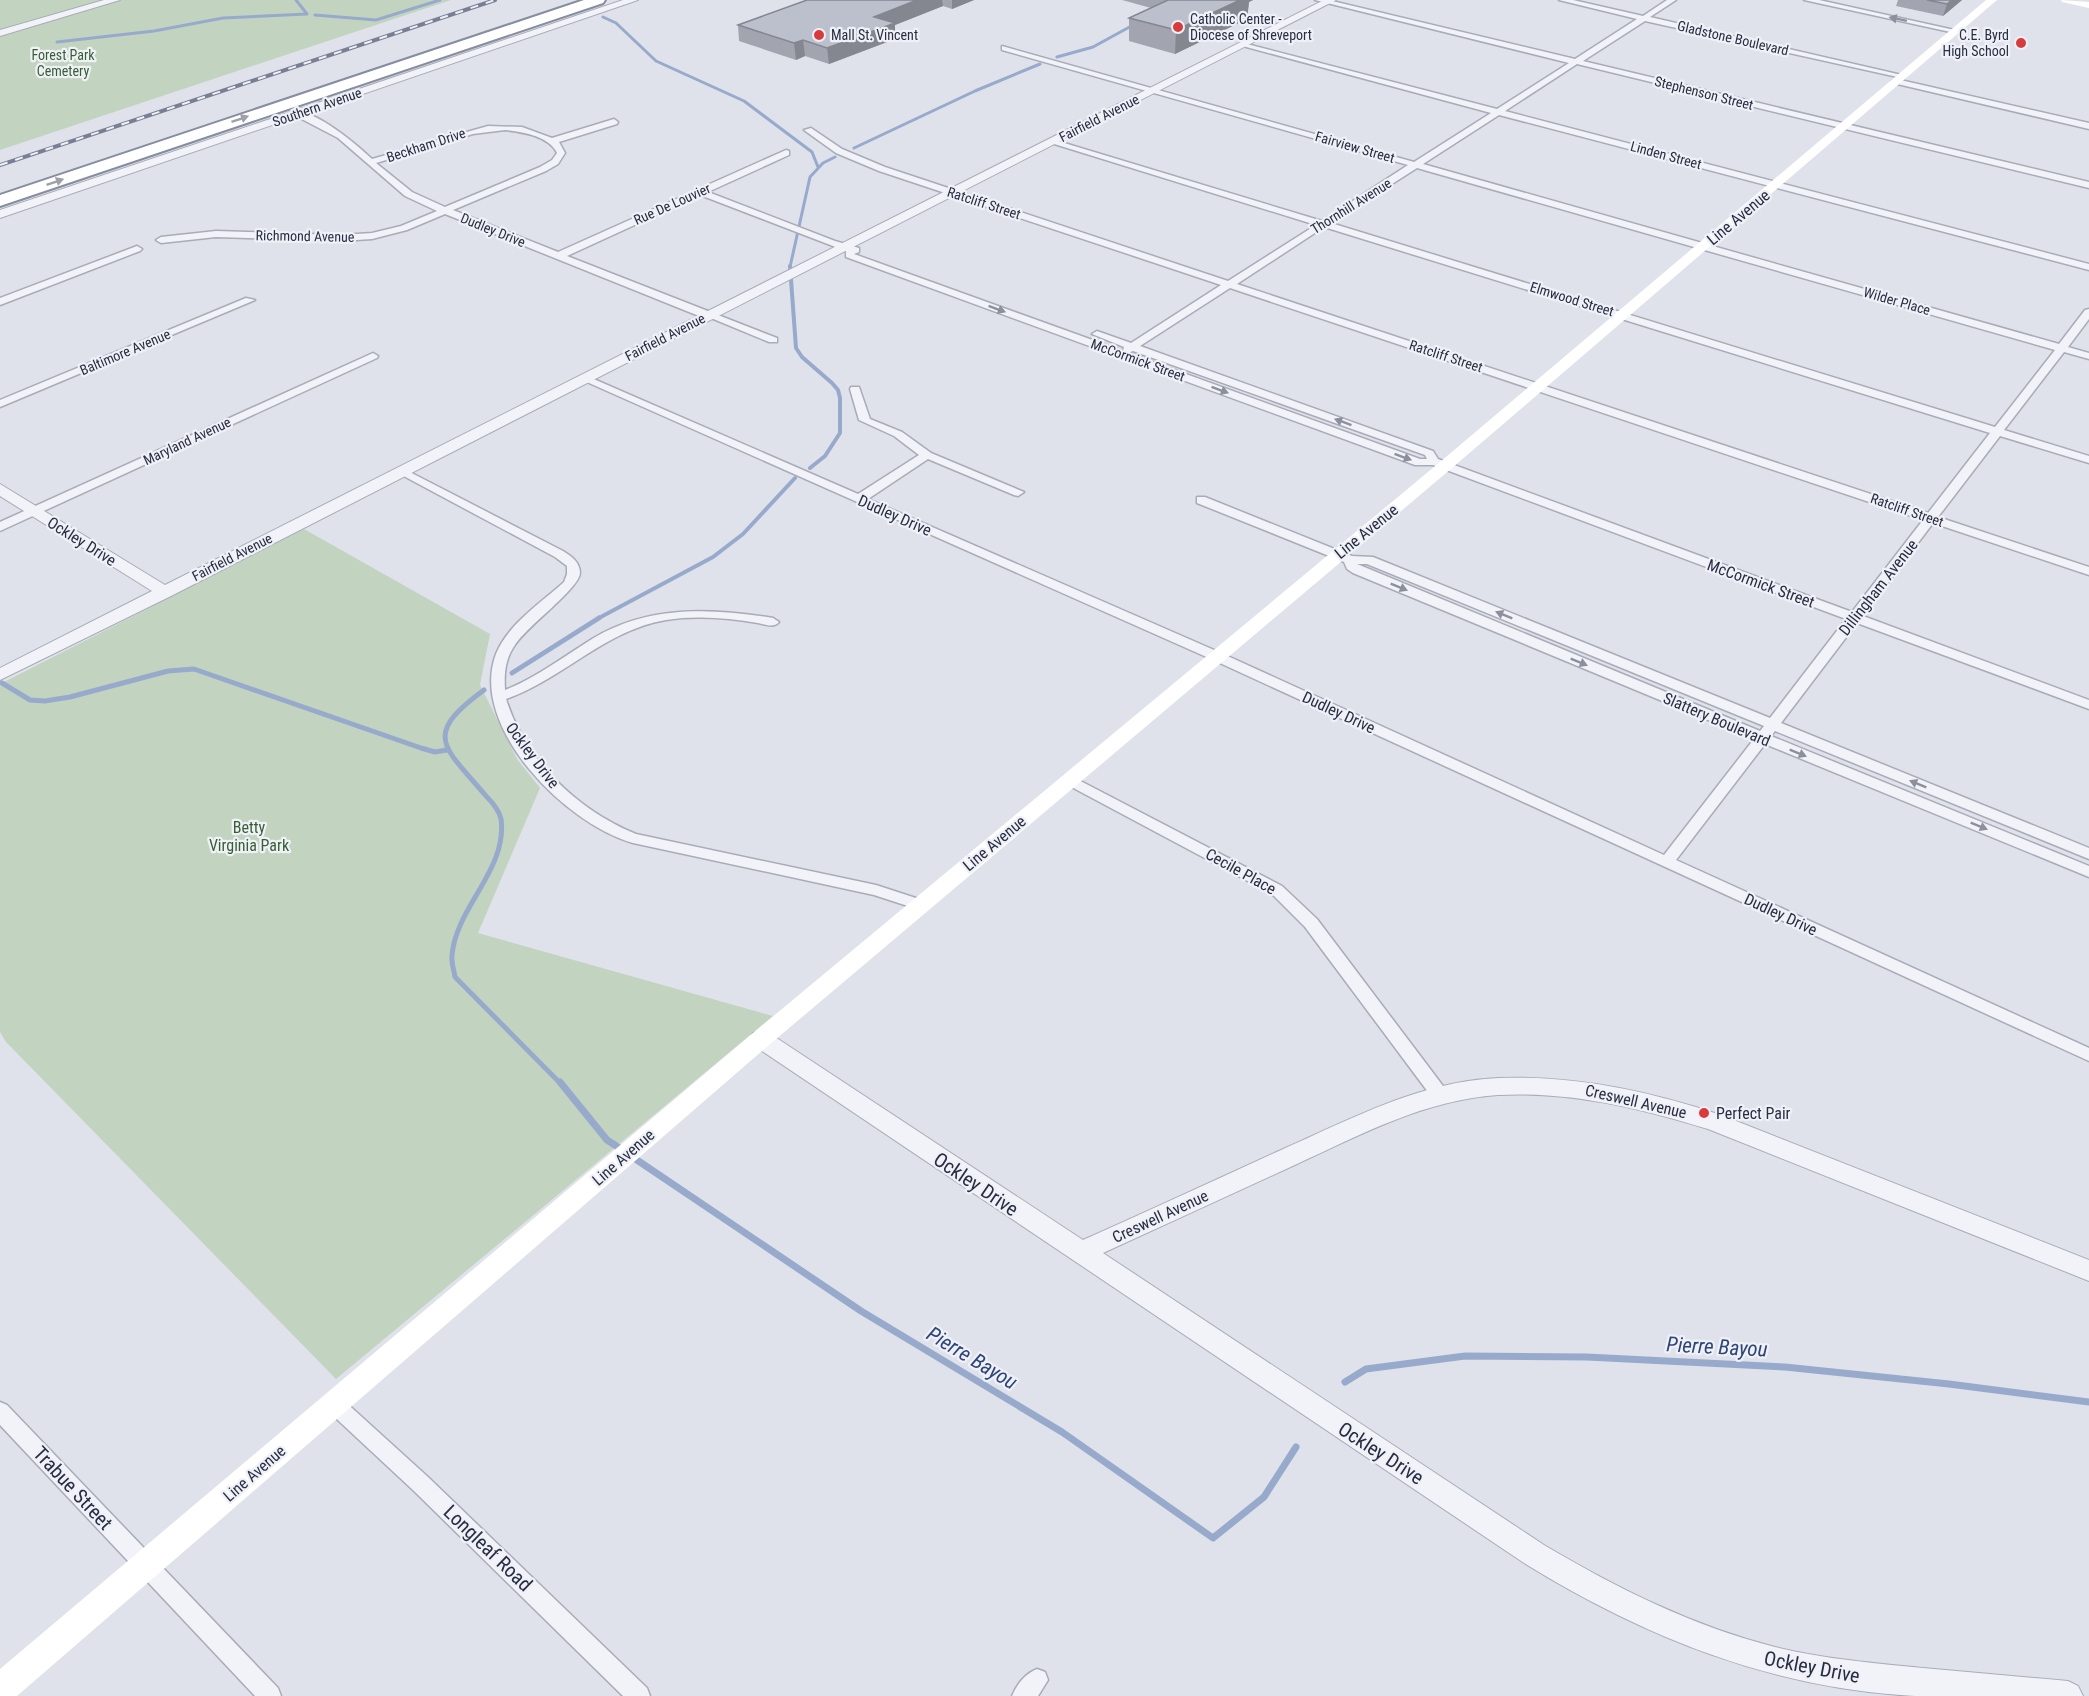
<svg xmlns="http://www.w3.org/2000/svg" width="2089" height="1696" viewBox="0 0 2089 1696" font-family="'Roboto Condensed',sans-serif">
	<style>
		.green { fill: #c2d4c0 }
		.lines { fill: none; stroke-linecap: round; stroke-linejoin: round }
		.stream-far3 { stroke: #98aacc; stroke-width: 3 }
		.stream-far2 { stroke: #98aacc; stroke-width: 4 }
		.stream-far1 { stroke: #98aacc; stroke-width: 5 }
		.stream { stroke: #98aacc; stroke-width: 7 }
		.minor-casing { stroke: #a8acb8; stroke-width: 3 }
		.tertiary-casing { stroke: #a8acb8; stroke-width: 2 }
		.motorway-casing { stroke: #868da1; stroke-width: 4 }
		.minor { fill: #f2f3f8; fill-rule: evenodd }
		.tertiary { fill: #f2f3f8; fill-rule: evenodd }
		.secondary { fill: #fff; fill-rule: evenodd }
		.motorway { fill: #fff; fill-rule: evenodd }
		.rail-casing { stroke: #787e94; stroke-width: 4 }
		.rail { stroke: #eff1f7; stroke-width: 2; stroke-dasharray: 8; stroke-linecap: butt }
		.wall { fill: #a2a5b0 }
		.shaded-wall { fill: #848690 }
		.building { fill: #bcc0cd; stroke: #848690; stroke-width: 1.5 }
		.oneway { fill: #8c909d }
		.oneway2 { fill: #9ea0aa }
		.poi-dot { fill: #d73b3d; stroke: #eff1f7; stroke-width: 2 }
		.labels { text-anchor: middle; stroke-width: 4.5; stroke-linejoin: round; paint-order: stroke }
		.far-poi-label { font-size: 14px; fill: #272d42; stroke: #eff1f7; text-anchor: start }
		.far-street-label { font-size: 14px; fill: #272d42; stroke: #eff1f7 }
		.far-park-label { font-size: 14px; fill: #355f33; stroke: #eff1f7 }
		.street-label { font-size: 16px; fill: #272d42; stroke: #eff1f7 }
		.park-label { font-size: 16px; fill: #355f33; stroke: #eff1f7 }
		.poi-label { font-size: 16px; fill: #272d42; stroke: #eff1f7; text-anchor: start }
		.near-street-label { font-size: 20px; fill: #272d42; stroke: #eff1f7 }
		.near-water-label { font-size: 21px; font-style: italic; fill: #2e4579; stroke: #eff1f7 }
	</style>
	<rect width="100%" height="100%" fill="#dfe2ea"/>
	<!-- green -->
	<path class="green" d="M0,0H451L0,150Z
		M304,529L490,634L480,685L517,759L540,788L478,933L773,1016L336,1379L6,1042L0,1032V684Z"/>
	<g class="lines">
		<!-- stream-far3 -->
		<path class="stream-far3" d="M296,0L307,14
			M315,15L376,20L440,0
			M603,17L616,23L656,61L744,101L812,152L818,167
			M57,42L154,31L223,18L307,14
			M1057,57L1093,47L1135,24
			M854,148L975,91L1040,64
			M790,267L810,177L823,163L835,157"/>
		<!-- stream-far2 -->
		<path class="stream-far2" d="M790,266L796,348L802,357L832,383L838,390L840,398V433L825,456L810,468
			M597,619L713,557L743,534L795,478"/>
		<!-- stream-far1 -->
		<path class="stream-far1" d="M512,673L599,618
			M2,683L30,700L45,701L70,697L168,671L194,669L421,748L435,752L447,750
			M484,690C421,736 444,746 486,796C492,802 499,810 501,819C508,869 456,907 452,955C451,962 454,970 455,977L561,1084"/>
		<!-- stream -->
		<path class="stream" d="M560,1082L607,1140L624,1151
			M631,1156L861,1311L1062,1432L1213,1538L1264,1497L1296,1447
			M1345,1382L1366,1369L1465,1356L1587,1357L1785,1367L1949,1384L2089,1402"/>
		<defs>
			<path id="minor" d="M1315,0H1328L1575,59L1637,19L1559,0H1573L1643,16L1667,0H1676L1650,17L1906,76L1902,78L1645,21L1583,61L2089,182V188L1577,64L1505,111L2089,264V270L1499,115L1423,164L2059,344L2085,310L2089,309V319L2068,347L2089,353V359L2064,352L2004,430L2089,456V463L2000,436L1938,517L2089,567V575L1933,523L1863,616L2089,700V709L1857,623L1781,723L2089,848V859L1775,731L1771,736L2089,866V877L1765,744L1676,860L2089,1048V1061L1211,659L580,379L581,377H589L858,494L919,455L894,436L859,420L850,389L851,387H859L870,419L902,432L931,453L1024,492L1018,496L1014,495L928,459L868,499L1221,653L1664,855L1754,739L1353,573L1347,569L1344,562L1197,503V497H1205L1352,556L1373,557L1770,718L1846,619L1433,465H1415L846,257V251L700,195L567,256L777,338V342H769L711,318H704L445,214L407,230L372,239L341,241L216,237L161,243L156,240L161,237L216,231L341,235L372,233L401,226L437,211L405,196L338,138L294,115V111C316,110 356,144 372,159L488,126L522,127L552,138L614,119L618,122L617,124L559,142L565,153L558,164L546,171L453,210L558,252L786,150L789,151V155L708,192L835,241L859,248V252L854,254L1123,351L1124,347L1092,334L1097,331L1131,343L1221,285L879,171L836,153L804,130L811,128L842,149L885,167L1228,281L1316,225L1051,143V139L1322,221L1408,165L1002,50V46L1414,162L1491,113L1239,45L1243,43L1497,109L1569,63ZM505,130C522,132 549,136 557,153L552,160L540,167L445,207L412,192L376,163L473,134ZM1417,168L2055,350L1995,427L1331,223ZM1324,227L1990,433L1928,513L1237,284ZM1230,288L1923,520L1852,612L1438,459L1433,451L1140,346ZM1133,351L1425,455L1427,459H1420L1128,353ZM1357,564H1367L1764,726L1760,731Z
				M1804,0H1819L1959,31L1955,33Z
				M1896,79L2089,123V129L1893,83L1892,81Z
				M137,246L142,249L140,251L0,305V298Z
				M246,298L255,300L0,407V400Z
				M373,353L378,356L377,358L0,531V522Z
				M402,468L563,551C571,556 580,562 580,573C579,589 527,626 515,645C505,659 504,674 505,690C536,678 563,657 592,639C648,605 710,608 773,618L779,622C774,628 766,625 758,623C728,618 696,615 666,620C605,630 563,679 506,699C525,760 577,810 636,834L876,885L925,901L928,905L925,909L920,910L874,895L633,843C567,825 468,727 496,654C508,624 541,603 564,582L567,574V566L555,557L398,473L396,471Z
				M1069,775L1282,886L1317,919L1446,1090L1449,1095L1446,1100L1440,1102L1434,1100L1305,927L1272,894L1064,783L1062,780L1064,777Z
				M334,1395L341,1398L428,1477L647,1688L650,1696H623L414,1491L327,1410L324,1404L327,1398Z
				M0,1402L7,1405L278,1688L281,1696H255L0,1425Z
				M1037,1669L1045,1672L1048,1680L1038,1696H1012C1017,1684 1025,1674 1037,1669Z"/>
			<path id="tertiary" d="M104,0H120L0,36V30Z
				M623,0H638L0,218V210Z
				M1324,0H1336L171,596L0,680V668L152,591L0,496V484L165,585Z
				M761,1031L769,1033L1083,1240C1149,1211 1215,1180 1281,1150C1351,1119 1421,1081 1499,1078C1575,1075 1649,1091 1721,1115L2089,1260V1281L1708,1129C1639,1108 1570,1091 1498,1095C1425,1100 1362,1134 1297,1164C1232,1194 1167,1224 1103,1253L1544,1545C1617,1588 1692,1626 1775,1647C1824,1659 1874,1663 1923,1668C1972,1672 2020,1677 2068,1681L2078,1686L2083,1696C2027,1696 1970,1696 1915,1696C1773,1689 1644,1637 1524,1563L753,1045L750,1039L753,1033Z"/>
			<path id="motorway" d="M584,0H605L603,3L0,206V195Z"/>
		</defs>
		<!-- minor casing -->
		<use href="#minor" class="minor-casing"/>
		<!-- tertiary casing -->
		<use href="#tertiary" class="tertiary-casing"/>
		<!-- motorway casing -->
		<use href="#motorway" class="motorway-casing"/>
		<!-- minor -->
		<use href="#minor" class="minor"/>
		<!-- tertiary -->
		<use href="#tertiary" class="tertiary"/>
		<!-- secondary -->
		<path class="secondary" d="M1986,0H1997L1452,468L769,1045L17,1696H0V1669L753,1033L1440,462Z
			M2061,0L2089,2V8L2062,2Z"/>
		<!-- motorway -->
		<use href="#motorway" class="motorway"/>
		<defs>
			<path id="rail" d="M0,165L495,0"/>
		</defs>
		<!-- rail casing -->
		<use href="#rail" class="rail-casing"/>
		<!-- rail -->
		<use href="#rail" class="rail"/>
	</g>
	<!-- wall -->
	<path class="wall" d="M807,0H974L952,9L943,6L895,25V39L829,64L805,56L796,60L739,41L738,25Z
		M1122,0H1253L1249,2L1247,19L1175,54L1129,41V18L1151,8Z
		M1898,0H1962L1943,16L1896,6Z"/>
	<!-- shaded-wall -->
	<path class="shaded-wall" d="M917,0H942L943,6L895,25V39L829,64L827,48L874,17Z
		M952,0H974L952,9Z
		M1226,0H1253L1249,2L1247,19L1175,54L1176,30Z
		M1952,0H1962L1943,16L1947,4Z
		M803,40L805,56L796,60L794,43Z"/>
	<!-- building -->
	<path class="building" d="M807,0H917L874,17L895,23L827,48L803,40L794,43L738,25Z
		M1168,0H1240L1176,30L1129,18Z
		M1927,0H1952L1947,4Z"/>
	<!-- one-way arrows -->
	<defs><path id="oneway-solid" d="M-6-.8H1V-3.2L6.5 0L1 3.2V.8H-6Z" transform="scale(1.5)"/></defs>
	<g class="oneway">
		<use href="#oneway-solid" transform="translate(1898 19) rotate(-168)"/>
		<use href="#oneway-solid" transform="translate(997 309) rotate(20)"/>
		<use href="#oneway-solid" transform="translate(1220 390) rotate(20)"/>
		<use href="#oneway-solid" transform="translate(1343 422) rotate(-160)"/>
		<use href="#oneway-solid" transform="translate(1403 457) rotate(20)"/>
		<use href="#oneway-solid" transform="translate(1399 587) rotate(22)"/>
		<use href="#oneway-solid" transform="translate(1504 615) rotate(-158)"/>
		<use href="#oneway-solid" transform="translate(1579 662) rotate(22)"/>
		<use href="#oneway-solid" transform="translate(1798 753) rotate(22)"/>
		<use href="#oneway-solid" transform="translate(1918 784) rotate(-158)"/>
		<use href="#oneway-solid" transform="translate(1979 826) rotate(22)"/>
	</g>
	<g class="oneway2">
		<use href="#oneway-solid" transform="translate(240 119) rotate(-19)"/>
		<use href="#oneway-solid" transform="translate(55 182) rotate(-19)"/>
	</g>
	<!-- markers -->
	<g class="poi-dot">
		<circle cx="1178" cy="27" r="6"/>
		<circle cx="819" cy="35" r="6"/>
		<circle cx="2021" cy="43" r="6"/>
		<circle cx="1704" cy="1113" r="6"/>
	</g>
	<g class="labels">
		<!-- far-poi labels -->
		<g class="far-poi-label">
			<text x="1190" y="24">Catholic Center -<tspan x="1190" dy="16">Diocese of Shreveport</tspan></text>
			<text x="831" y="40">Mall St. Vincent</text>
			<text x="2009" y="40" text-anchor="end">C.E. Byrd<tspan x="2009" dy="16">High School</tspan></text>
		</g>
		<!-- far-street labels -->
		<g class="far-street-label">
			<text transform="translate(1733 38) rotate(13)" y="5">Gladstone Boulevard</text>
			<text transform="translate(1704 93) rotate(14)" y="5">Stephenson Street</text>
			<text transform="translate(317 107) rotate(-19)" y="5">Southern Avenue</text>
			<text transform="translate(1099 118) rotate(-27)" y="5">Fairfield Avenue</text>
			<text transform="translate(426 145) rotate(-18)" y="5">Beckham Drive</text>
			<text transform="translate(1355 147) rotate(16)" y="5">Fairview Street</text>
			<text transform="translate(1666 155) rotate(15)" y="5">Linden Street</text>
			<text transform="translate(984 203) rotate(18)" y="5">Ratcliff Street</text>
			<text transform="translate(672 204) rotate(-24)" y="5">Rue De Louvier</text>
			<text transform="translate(1351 206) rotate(-32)" y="5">Thornhill Avenue</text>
			<text transform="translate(493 230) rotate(22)" y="5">Dudley Drive</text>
			<text transform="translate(305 236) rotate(1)" y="5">Richmond Avenue</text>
			<text transform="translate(1572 299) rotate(17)" y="5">Elmwood Street</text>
			<text transform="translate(1897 301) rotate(16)" y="5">Wilder Place</text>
			<text transform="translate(665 337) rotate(-27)" y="5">Fairfield Avenue</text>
			<text transform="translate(125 352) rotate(-23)" y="5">Baltimore Avenue</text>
			<text transform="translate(1446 356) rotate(18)" y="5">Ratcliff Street</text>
			<text transform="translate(1138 360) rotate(20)" y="5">McCormick Street</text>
			<text transform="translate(187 441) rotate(-25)" y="5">Maryland Avenue</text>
			<text transform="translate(1907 510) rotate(19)" y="5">Ratcliff Street</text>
			<text transform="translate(232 557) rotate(-27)" y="5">Fairfield Avenue</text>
		</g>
		<!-- far-park labels -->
		<g class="far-park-label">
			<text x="63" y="60">Forest Park<tspan x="63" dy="16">Cemetery</tspan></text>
		</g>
		<!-- street labels -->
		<g class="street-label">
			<text transform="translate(1738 217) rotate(-40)" y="6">Line Avenue</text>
			<text transform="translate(895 515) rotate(24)" y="6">Dudley Drive</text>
			<text transform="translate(1366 531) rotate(-39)" y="6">Line Avenue</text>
			<text transform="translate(82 541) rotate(32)" y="6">Ockley Drive</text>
			<text transform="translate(1761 583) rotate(20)" y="6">McCormick Street</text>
			<text transform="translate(1878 587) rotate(-52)" y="6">Dillingham Avenue</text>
			<text transform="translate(1339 712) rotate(25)" y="6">Dudley Drive</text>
			<text transform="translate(1717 719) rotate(23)" y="6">Slattery Boulevard</text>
			<text transform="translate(533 755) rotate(53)" y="6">Ockley Drive</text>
			<text transform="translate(994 843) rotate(-40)" y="6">Line Avenue</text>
			<text transform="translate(1241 871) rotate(29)" y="6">Cecile Place</text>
			<text transform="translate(1781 914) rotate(25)" y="6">Dudley Drive</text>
			<text transform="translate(1636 1101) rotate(13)" y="6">Creswell Avenue</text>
			<text transform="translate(623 1157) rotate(-41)" y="6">Line Avenue</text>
			<text transform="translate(1160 1216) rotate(-25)" y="6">Creswell Avenue</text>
			<text transform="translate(254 1473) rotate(-41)" y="6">Line Avenue</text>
		</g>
		<!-- park labels -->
		<g class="park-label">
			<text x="249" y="833">Betty<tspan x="249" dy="18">Virginia Park</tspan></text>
		</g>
		<!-- poi labels -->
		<g class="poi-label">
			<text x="1716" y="1119">Perfect Pair</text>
		</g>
		<!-- near-street labels -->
		<g class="near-street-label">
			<text transform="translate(976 1184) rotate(34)" y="7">Ockley Drive</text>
			<text transform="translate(1381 1453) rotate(33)" y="7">Ockley Drive</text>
			<text transform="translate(73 1488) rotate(47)" y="7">Trabue Street</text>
			<text transform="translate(488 1548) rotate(44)" y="7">Longleaf Road</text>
			<text transform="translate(1812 1667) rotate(11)" y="7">Ockley Drive</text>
		</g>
		<!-- near-water labels -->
		<g class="near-water-label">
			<text transform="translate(1717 1347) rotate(3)" y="7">Pierre Bayou</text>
			<text transform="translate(972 1358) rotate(31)" y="7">Pierre Bayou</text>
		</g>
	</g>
</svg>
